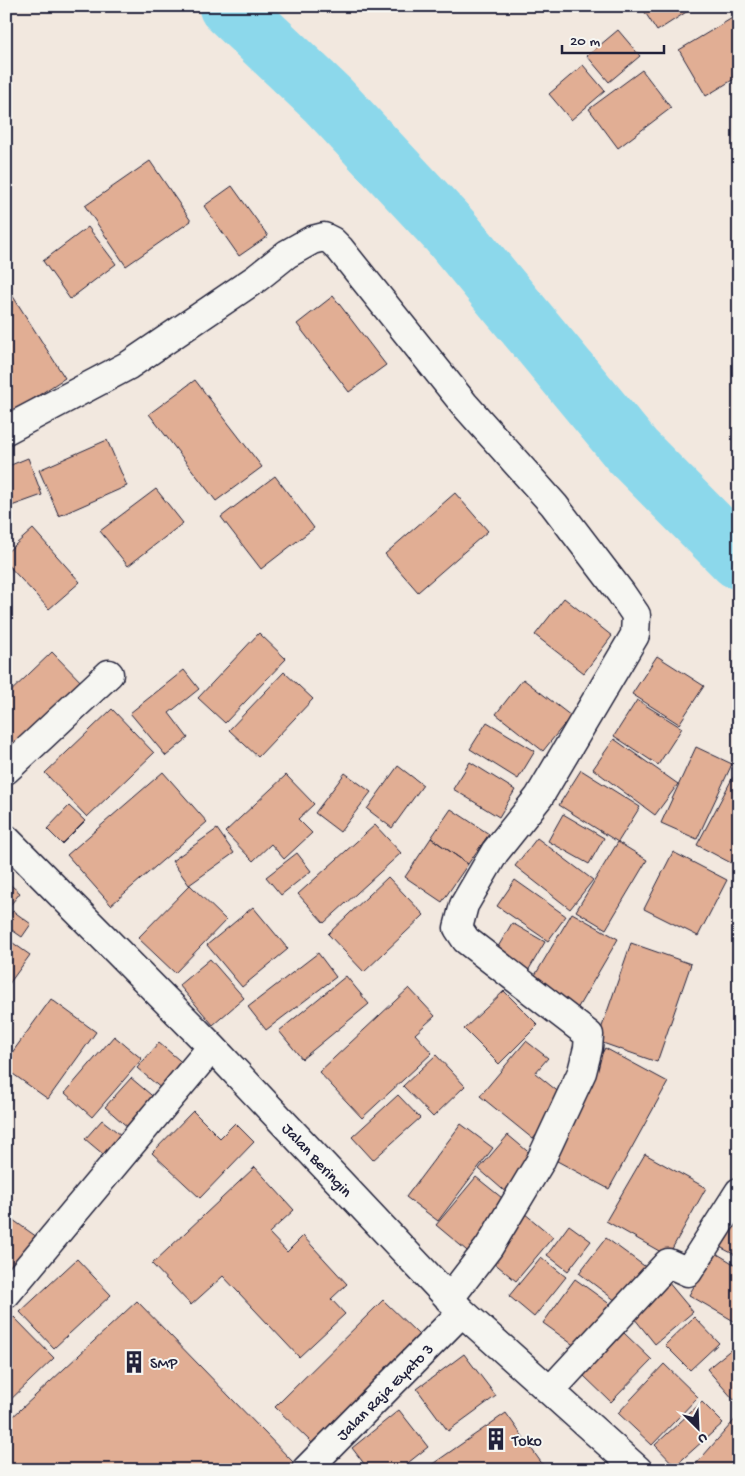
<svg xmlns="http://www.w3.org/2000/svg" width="745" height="1476" viewBox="0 0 745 1476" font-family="'Gochi Hand',sans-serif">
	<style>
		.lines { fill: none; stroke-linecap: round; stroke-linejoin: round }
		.river { stroke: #8cd8eb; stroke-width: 61 }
		.building { fill: #e1ae94; stroke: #22223b }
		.minor-casing { stroke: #22223b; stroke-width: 31 }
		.minor { stroke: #f6f6f2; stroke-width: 28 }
		.labels { text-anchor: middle; stroke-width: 4; stroke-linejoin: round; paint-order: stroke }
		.street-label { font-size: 16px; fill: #22223b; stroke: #f6f6f2 }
		.poi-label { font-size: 16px; fill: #22223b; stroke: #f6f6f2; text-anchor: start }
	</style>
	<rect width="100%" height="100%" fill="#f2e8df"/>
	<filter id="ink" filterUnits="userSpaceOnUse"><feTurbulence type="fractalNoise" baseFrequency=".02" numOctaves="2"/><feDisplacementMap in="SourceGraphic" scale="10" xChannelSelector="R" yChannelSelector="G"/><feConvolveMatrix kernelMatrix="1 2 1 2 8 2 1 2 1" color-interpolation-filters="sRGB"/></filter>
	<g filter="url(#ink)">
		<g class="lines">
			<!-- river -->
			<path class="river" d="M229,6L328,100L450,231L633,452L739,559"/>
		</g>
		<!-- building -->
		<path class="building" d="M641,6H694V7L657,31Z
			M739,14V76L706,96L679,50Z
			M618,30L640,56L609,82L587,56Z
			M583,65L605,91L571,120L549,94Z
			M642,70L671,108L618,148L589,109Z
			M150,161L191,221L126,266L85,206Z
			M232,186L268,236L239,256L204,206Z
			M88,227L116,264L70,299L43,261Z
			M7,287L65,378L10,414L6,408Z
			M333,296L386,365L349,392L297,324Z
			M195,380L262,467L216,501L149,414Z
			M107,440L127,486L59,516L39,470Z
			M28,458L42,495L6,508V467Z
			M275,476L314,528L261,569L221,517Z
			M156,489L183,523L128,566L100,531Z
			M455,493L488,531L418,592L385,554Z
			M33,529L80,582L49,609L6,563V553Z
			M564,598L612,636L584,673L535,635Z
			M259,633L286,659L225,723L198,698Z
			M52,652L87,688L6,767V696Z
			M657,656L704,686L679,724L632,694Z
			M184,670L199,689L169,713L188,738L166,756L130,713Z
			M284,672L313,699L258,757L229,730Z
			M523,679L571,716L543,751L496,714Z
			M637,700L682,728L658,765L614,736Z
			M112,709L154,753L87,817L45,773Z
			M487,722L535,751L518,779L470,749Z
			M614,739L678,784L655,815L593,769Z
			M696,747L732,764L697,839L661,823Z
			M470,762L515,790L499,817L453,789Z
			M398,766L423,785L392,828L367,809Z
			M581,770L640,807L618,842L559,805Z
			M163,772L207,822L111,905L67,855Z
			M345,773L371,792L340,832L315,813Z
			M286,775L314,804L298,819L312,833L284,859L271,844L253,861L225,832Z
			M733,777L739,780V849L731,863L697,845Z
			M69,806L85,821L62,844L47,829Z
			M451,809L489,834L468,864L431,838Z
			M563,814L604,838L589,864L548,841Z
			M375,825L401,853L324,923L298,894Z
			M217,829L234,853L189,885L172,861Z
			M431,838L468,864L442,902L405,877Z
			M537,838L593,880L570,909L515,866Z
			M618,842L647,860L606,929L576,911Z
			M673,852L727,880L698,936L644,909Z
			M297,853L311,871L281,895L266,877Z
			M388,877L424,915L364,972L328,934Z
			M515,880L566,916L548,941L497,906Z
			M6,881L20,893L8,908L6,907Z
			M190,885L226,920L175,973L138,938Z
			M253,907L288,949L242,987L207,945Z
			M13,911L31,924L22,937L6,926V920Z
			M572,913L618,939L577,1009L531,982Z
			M512,923L545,942L525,976L492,957Z
			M6,938L30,955L6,988Z
			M631,943L691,964L657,1062L597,1041Z
			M318,953L336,977L266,1030L248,1007Z
			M210,959L244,998L213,1025L179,985Z
			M346,976L369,1004L302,1059L279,1031Z
			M409,988L435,1016L415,1034L432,1053L362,1118L319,1072Z
			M504,991L538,1025L499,1064L464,1029Z
			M51,999L96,1032L48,1099L6,1069V1061Z
			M114,1036L142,1059L92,1117L65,1093Z
			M526,1041L548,1058L535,1073L566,1098L533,1139L480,1096Z
			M159,1043L185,1065L163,1090L137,1068Z
			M605,1048L668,1082L609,1189L546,1155Z
			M436,1055L465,1086L433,1117L403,1086Z
			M131,1078L157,1100L131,1130L105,1107Z
			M398,1095L420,1118L373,1160L352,1137Z
			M193,1111L220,1138L235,1123L254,1142L200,1198L152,1153Z
			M102,1120L121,1135L104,1155L85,1139Z
			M461,1124L493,1148L438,1221L406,1197Z
			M508,1135L539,1161L509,1195L479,1169Z
			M645,1154L706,1188L668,1256L606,1221Z
			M255,1167L294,1210L269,1233L287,1252L303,1236L347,1284L331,1299L345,1314L299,1357L223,1276L191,1305L152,1264Z
			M476,1177L512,1206L472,1255L436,1225Z
			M739,1211V1257L720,1247Z
			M524,1213L553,1237L516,1281L487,1257Z
			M6,1215L37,1237L10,1275L6,1272Z
			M569,1225L591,1241L568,1271L547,1255Z
			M606,1238L647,1268L620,1304L579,1273Z
			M714,1252L739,1267V1324L689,1295Z
			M541,1257L566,1277L534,1317L509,1296Z
			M77,1259L111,1295L54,1348L20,1312Z
			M575,1279L611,1305L579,1349L543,1323Z
			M668,1282L693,1312L655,1344L630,1313Z
			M383,1300L419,1335L312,1443L275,1407Z
			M137,1301L293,1462L284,1470H6V1423Z
			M14,1317L54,1358L6,1404V1325Z
			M694,1317L719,1343L690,1370L665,1345Z
			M624,1333L652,1360L611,1402L583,1375Z
			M739,1343V1395L734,1400L707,1369Z
			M464,1354L496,1396L448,1431L417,1389Z
			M664,1364L698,1397L652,1445L618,1413Z
			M702,1402L723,1423L675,1466L655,1445Z
			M399,1410L428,1447L399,1470H369L352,1448Z
			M506,1413L543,1465L536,1470H424Z
			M739,1415V1470H703L696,1464Z"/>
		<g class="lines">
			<defs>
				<path id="minor" d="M6,430L129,365L257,278L287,254L312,240L324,237L332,241L340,249L464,404L554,505L621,593L636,615L635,635L539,797L495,852L464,905L458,928L466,940L589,1035L588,1048L582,1072L540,1162L489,1247L449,1299
					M6,770L109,674
					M6,839L212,1047L462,1312L638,1470
					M6,1294L212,1047
					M550,1391L668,1263L688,1272L739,1192
					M306,1470L462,1312"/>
			</defs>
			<!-- minor casing -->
			<use href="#minor" class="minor-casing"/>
			<!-- minor -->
			<use href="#minor" class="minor"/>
		</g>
	</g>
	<!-- icons -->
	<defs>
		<symbol id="building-bare" viewBox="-9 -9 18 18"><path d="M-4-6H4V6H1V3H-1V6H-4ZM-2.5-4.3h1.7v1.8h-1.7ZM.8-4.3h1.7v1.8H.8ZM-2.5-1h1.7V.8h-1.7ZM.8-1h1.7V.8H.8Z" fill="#22223b" stroke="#f6f6f2" stroke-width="2.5" paint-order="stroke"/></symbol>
	</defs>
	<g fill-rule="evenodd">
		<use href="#building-bare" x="118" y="1346" width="32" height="32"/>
		<use href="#building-bare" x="480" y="1423" width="32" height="32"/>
	</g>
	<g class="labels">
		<!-- street labels -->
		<g class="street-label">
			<text transform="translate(318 1159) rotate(47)" y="6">Jalan Beringin</text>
			<text transform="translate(384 1391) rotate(-45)" y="6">Jalan Raja Eyato 3</text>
		</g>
		<!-- poi labels -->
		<g class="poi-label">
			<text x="150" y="1368">SMP</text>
			<text x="512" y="1445">Toko</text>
		</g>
	</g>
	<!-- margin -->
	<rect width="745" height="1476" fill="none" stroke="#f6f6f2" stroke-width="25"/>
	<rect x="12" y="12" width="720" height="1451" fill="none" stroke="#22223b" stroke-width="2" filter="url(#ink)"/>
	<!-- north arrow -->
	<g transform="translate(698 1428) rotate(156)" stroke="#f6f6f2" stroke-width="4" paint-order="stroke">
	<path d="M0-4L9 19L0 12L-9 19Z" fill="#22223b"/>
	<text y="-8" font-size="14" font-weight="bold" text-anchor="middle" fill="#22223b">U</text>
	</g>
	<!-- scale -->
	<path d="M562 45v8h102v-8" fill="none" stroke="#22223b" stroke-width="2.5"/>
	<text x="570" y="45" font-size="15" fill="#22223b" stroke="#f6f6f2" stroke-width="4" paint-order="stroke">20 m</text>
</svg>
